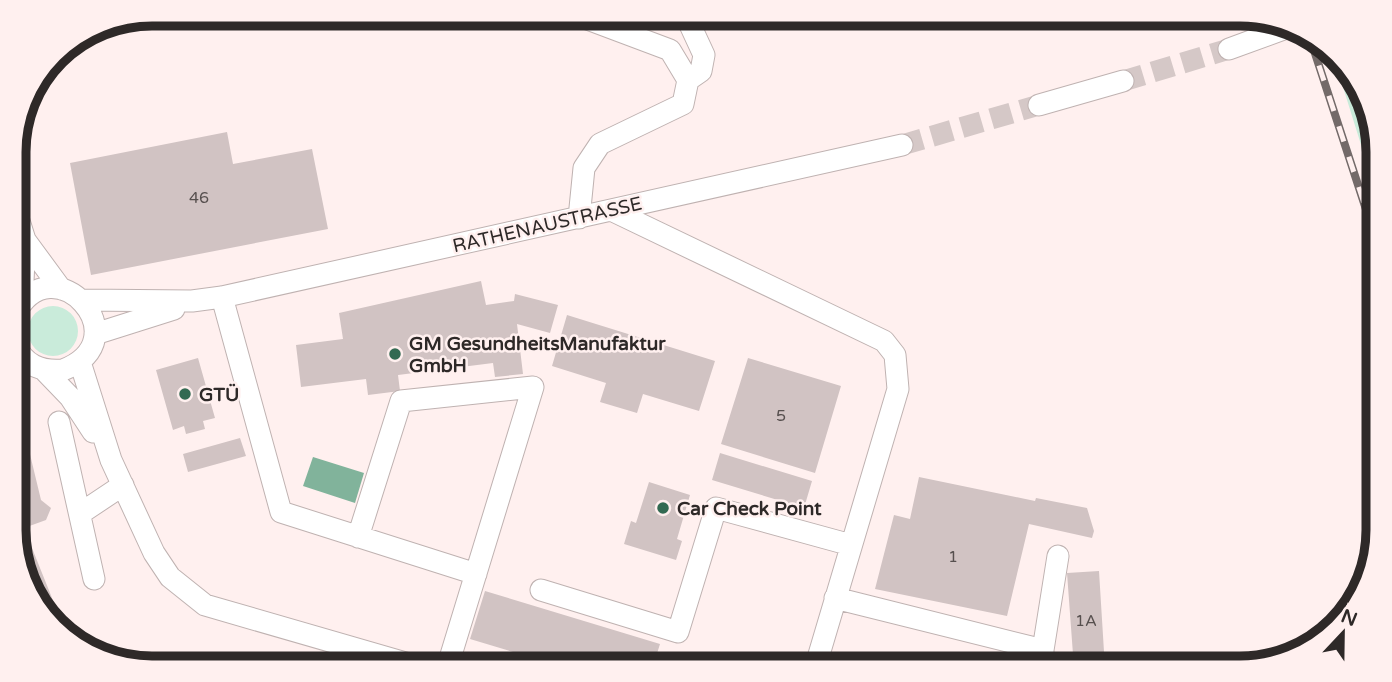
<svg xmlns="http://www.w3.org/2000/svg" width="1392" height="682" viewBox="0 0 1392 682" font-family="'Varela Round',sans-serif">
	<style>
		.green { fill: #c9ebda }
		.water { fill: #81b39b }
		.building { fill: #d1c3c3 }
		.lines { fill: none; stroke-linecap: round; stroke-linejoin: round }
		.minor-tunnel { stroke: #d5c8c7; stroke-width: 21; stroke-dasharray: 21 10; stroke-linecap: butt }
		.minor-casing { stroke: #bfb2b1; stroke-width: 23 }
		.minor { stroke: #fff; stroke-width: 21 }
		.rail-casing { stroke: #736a69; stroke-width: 8 }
		.rail { stroke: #fff0ef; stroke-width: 5; stroke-dasharray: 16; stroke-linecap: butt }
		.poi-dot { fill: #326a52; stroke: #fff0ef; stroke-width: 2.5 }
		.labels { text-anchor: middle; stroke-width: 5; stroke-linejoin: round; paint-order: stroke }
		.number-label { font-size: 16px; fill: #57504f }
		.street-label { font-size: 19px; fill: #2e2928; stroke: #fff0ef }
		.poi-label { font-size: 19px; font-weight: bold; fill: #2e2928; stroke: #fff0ef; text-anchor: start }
		.rim { fill: none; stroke: #2e2928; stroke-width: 9 }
	</style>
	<rect width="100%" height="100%" fill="#fff0ef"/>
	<!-- green -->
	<path class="green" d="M1333,55L1350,68L1377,135V196Z
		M28 331a25 25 0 1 1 50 0a25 25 0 1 1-50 0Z"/>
	<!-- water -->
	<path class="water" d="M313,457L364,473L355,503L303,486Z"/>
	<!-- building -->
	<path class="building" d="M289,14H317L308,27Z
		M227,132L233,164L312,149L328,229L91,275L70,163Z
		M481,281L486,305L514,301L515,294L558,305L550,333L517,324L523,374L495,377L493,363L398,375L400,391L368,395L366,379L301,387L296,345L343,339L339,313Z
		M567,315L715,361L699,411L643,394L637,413L600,402L606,383L552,366Z
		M198,358L215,418L203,421L205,429L186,434L184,426L173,430L156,370Z
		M748,358L841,386L815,473L721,444Z
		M15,392L41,500L51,508L46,520L24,528L66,633L42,614L15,548Z
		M240,438L246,456L188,472L183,454Z
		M720,453L812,481L804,508L712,480Z
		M919,477L1035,501L1036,498L1087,508L1094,531L1092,538L1029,524L1007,616L875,589L894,515L910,519Z
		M649,482L690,495L677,539L682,541L676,560L624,544L631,521L636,523Z
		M1099,571L1105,668H1074L1067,573Z
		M485,591L660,644L654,663L667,668H566L470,639Z"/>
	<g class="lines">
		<!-- minor-tunnel -->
		<path class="minor-tunnel" d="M1123,81L1229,49
			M902,145L1039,105"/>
		<defs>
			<path id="minor" d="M574,14L670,50L688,80L683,104L600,144L584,168L579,218
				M685,14L704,55L701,71L688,80
				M1229,49L1292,26
				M1039,105L1123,81
				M14,205L25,240L22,302
				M611,210L884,341L895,355L898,389L815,668
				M25,240L61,289
				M222,297L281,512L476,574
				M83,300L192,301L222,297L902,145
				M15,314C53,241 143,339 63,370C41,372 24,365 15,344
				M95,334L174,309
				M80,362L111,460L154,553L170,577L205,605L423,668
				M44,370L70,397L93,432
				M59,422L94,579
				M81,513L123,485
				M358,537L401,401L533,387L447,668
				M541,590L678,632L716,508L851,545
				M835,598L1043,650
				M1043,668V650L1058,556"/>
		</defs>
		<!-- minor casing -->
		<use href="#minor" class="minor-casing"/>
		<!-- minor -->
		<use href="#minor" class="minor"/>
		<defs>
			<path id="rail" d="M1309,35L1377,243"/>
		</defs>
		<!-- rail casing -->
		<use href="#rail" class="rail-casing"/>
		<!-- rail -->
		<use href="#rail" class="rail"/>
	</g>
	<!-- markers -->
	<g class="poi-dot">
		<circle cx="395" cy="354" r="7"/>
		<circle cx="185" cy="394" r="7"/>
		<circle cx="663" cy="508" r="7"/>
	</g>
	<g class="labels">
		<!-- number labels -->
		<g class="number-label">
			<text x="199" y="203">46</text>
			<text x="781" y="421">5</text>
			<text x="953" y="562">1</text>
			<text x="1086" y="626">1A</text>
		</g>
		<!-- street labels -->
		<g class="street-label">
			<text transform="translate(547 224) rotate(-13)" y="7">RATHENAUSTRASSE</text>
		</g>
		<!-- poi labels -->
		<g class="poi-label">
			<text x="409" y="350">GM GesundheitsManufaktur<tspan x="409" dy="22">GmbH</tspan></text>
			<text x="199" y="401">GTÜ</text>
			<text x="677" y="515">Car Check Point</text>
		</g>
	</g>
	<!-- crop -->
	<path d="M0 0H1392V682H0ZM152 26H1240A126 126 0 0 1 1366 152V530A126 126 0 0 1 1240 656H152A126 126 0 0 1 26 530V152A126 126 0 0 1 152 26Z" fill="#fff0ef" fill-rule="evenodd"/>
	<path class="rim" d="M152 26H1240A126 126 0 0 1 1366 152V530A126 126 0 0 1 1240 656H152A126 126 0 0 1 26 530V152A126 126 0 0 1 152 26Z"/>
	<!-- north arrow -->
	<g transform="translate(1343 633) rotate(22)" stroke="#fff0ef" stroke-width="5" paint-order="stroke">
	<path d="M0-5L12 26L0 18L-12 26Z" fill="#2e2928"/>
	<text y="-10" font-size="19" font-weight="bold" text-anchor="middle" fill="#2e2928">N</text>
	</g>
</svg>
